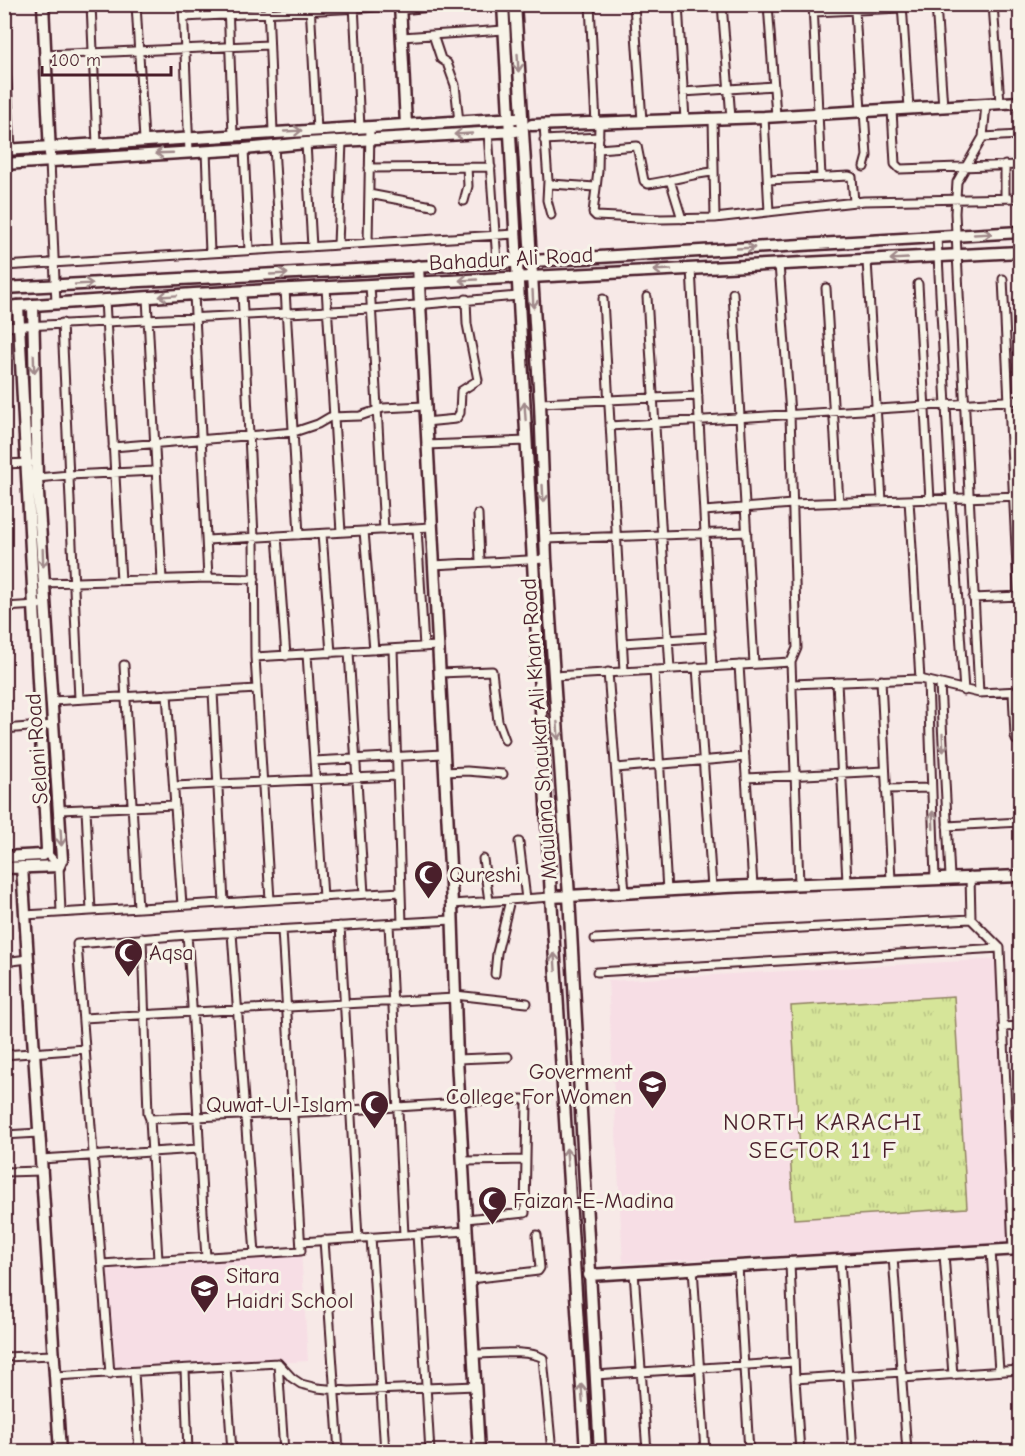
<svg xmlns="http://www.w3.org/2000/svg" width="1025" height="1456" viewBox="0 0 1025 1456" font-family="'Comic Neue',sans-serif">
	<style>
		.built { fill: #f7dee5 }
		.park { fill: url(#park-tufts); stroke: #908262; stroke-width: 1.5 }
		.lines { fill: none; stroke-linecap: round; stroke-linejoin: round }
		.street-casing { stroke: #4a1f2b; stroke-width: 11 }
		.secondary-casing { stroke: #4a1f2b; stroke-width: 15 }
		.primary-casing { stroke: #4a1f2b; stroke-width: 15 }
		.street { stroke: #f7f3e8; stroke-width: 7 }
		.secondary { stroke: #f7f3e8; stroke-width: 10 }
		.primary { stroke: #f7f3e8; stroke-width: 10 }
		.oneway { stroke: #a0898a }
		.labels { text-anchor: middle; stroke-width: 6; stroke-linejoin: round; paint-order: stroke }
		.street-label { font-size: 22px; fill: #4a1f2b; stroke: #f7f3e8 }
		.poi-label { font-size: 22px; fill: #4a1f2b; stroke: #f7f3e8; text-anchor: start }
		.neighbourhood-label { font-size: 24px; letter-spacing: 1.5px; fill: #4a1f2b; stroke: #f7f3e8 }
	</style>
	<defs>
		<pattern id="park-tufts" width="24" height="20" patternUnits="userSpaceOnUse" patternTransform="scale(1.5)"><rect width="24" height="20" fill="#d6e599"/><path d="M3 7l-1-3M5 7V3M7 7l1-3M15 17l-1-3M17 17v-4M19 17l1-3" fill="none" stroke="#b9c484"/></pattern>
	</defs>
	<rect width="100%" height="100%" fill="#f7e9e7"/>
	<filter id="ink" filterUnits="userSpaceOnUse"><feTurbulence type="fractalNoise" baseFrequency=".0167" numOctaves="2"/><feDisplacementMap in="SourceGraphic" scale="12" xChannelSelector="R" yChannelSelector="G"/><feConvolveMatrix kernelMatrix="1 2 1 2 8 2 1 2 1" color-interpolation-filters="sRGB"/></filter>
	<g filter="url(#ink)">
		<!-- built -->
		<path class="built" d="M1000,959L1012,1244L623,1263L608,981Z
			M301,1251L308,1361L110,1374L102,1264Z"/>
		<!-- park -->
		<path class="park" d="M954,996L967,1208L794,1219L790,1151L800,1150L791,1006Z"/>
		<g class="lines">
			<defs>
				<path id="street" d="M91,4L97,144
					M136,4L144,140
					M183,4L189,152
					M228,4L233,135
					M268,4L273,132
					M310,4L317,130
					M354,4L360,128
					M590,4L596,124
					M634,4L642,121
					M678,4L685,120
					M722,4L731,118
					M768,4L776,116
					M813,4L821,177
					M902,4L909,108
					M936,4L943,107
					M993,4L1000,103
					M401,10L461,4
					M855,10L861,111
					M814,12L902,8
					M184,17L400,6
					M4,35L11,149
					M433,35L441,59L447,63L455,85L459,122
					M402,37L504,30
					M46,55L269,45
					M683,92L774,86
					M892,110L895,164L900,169L1020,165
					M864,111L867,156L864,167
					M764,117L769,212
					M713,118L715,218
					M599,123L598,171L593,213L596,216L661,219L715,218L864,201L1020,198
					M544,125L548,181L551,184L595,187
					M488,132L497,262
					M983,137L1020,135
					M544,140L599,137
					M306,143L312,247
					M274,146L280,248
					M244,149L249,250
					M598,149L637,146L644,181L648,184C670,181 692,174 713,172
					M206,151L210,253
					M50,161L56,304
					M1005,165V198
					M369,168L491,167
					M670,180L682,219
					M768,180L849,176L852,177L854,202
					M548,181L547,200L551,215
					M369,194L432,206
					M464,201L468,186L467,167
					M937,237L951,499L964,691
					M368,243L370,127
					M338,245L342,141
					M867,261L882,501
					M779,264L790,414L797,648L791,662L799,884
					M4,266L515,234
					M691,268L712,666
					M1003,279L1020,630
					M918,284L930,500
					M370,285L384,530
					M326,287L341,532
					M826,288L839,503
					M285,289L299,535
					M242,292L254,537L255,657L270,900
					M733,293L754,664
					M194,294L208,578
					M647,297L670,669
					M147,298L162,580
					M603,299L624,671
					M105,300L121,581
					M62,323L79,699
					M4,327L371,309L518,296
					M540,403L698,396
					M425,422L456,419L460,413L461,391L478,380L467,324L466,299
					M610,426L1020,400
					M426,445L527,441
					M113,447L294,432L318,424L330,417L360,416L383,408L424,406
					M4,464L29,463
					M37,478L69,475L155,471
					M909,500L920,679
					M704,511L792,504L1020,496
					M478,514L480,561
					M417,528L424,647
					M364,531L374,650
					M322,534L331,653
					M277,536L286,656
					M546,539L747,532
					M207,540L431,527
					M433,565L546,559
					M44,583L208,578L255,579
					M973,598L1020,596
					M4,607L38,605
					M623,643L711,637
					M393,649L402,923
					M349,652L364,894
					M307,654L323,897
					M255,657L437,646
					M124,665L138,908
					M739,665L753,886
					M697,667L712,888
					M654,670L667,891
					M608,672L625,893
					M439,673L492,671L498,721L505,740
					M554,676L791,662
					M881,680L891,880
					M928,681L935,878
					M837,682L847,882
					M792,684L920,679L979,693L1020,691
					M940,684L950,877
					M213,692L224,903
					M1013,692L1015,736L1016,740L1020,741
					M979,693L955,213L957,182L983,137L986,104
					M167,694L182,905
					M52,701L257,689
					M4,729L54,725
					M314,761L443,754
					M616,768L745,757
					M444,772L467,771L503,774
					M746,778L885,771
					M174,786L397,776
					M886,789L931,788
					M86,809L91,911
					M60,810L175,805
					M947,826L1020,822
					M519,842L526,899
					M47,853L59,866L61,912
					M483,859L489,901
					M970,876L971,919
					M452,904L551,897
					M25,915L401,892
					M389,924L404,1235
					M340,926L358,1238
					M232,933L255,1254
					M187,935C196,1042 198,1150 206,1257
					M142,938L148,1114L150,1119L158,1260
					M595,939L971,919L1000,948L1013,1250
					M4,962L28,959
					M597,972L1000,948
					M495,974L497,953L510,900
					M455,995L527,1003
					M83,1018L455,998
					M1003,1027L1020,1026
					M4,1055L85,1049
					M457,1059L508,1057
					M460,1101L523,1099L527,1103L525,1213L466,1219
					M150,1119L350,1110L460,1103
					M4,1135L39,1133
					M41,1159L198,1149
					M463,1161L526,1160
					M4,1172L42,1171
					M417,1234L430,1452
					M371,1237L385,1452
					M324,1240L339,1452
					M301,1242L467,1231
					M991,1251L999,1371
					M944,1254L953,1375
					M893,1257L907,1452
					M840,1260L853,1452
					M102,1264L301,1251L282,930
					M790,1264L795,1379L902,1372
					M738,1266L749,1452
					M693,1268L705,1452
					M634,1272L647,1452
					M470,1279L538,1271L540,1268L537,1235
					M474,1354C492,1354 527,1349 543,1358L552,1452
					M4,1357L53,1355
					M278,1363L284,1452
					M226,1366L232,1452
					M185,1369L188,1452
					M134,1372L139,1452
					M110,1374L77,944L187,935L452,920
					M595,1375L794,1362
					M55,1376L278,1363L292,1378L301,1384L317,1388L349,1391L476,1386
					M902,1378L1020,1370
					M795,1379L800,1452"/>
				<path id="secondary" d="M43,4L50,154
					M400,4L406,125
					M503,4L551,897L586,1452
					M515,4L540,403L546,559L569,896L600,1452
					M532,125L764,117L1020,102
					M4,150L516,118
					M4,164L244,149L306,143L516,131
					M418,266L452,904L457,1059L479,1452
					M4,857L42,855L47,853V849L18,306
					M22,867L60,1452
					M4,868L59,866L62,859L37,478L33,305
					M551,897L726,887L1020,876
					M589,1275L1020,1249"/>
				<path id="primary" d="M4,288L532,261L1020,232
					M4,307L194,294L1020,252"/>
			</defs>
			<!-- street casing -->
			<use href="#street" class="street-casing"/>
			<!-- secondary casing -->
			<use href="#secondary" class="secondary-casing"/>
			<!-- primary casing -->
			<use href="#primary" class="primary-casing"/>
			<!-- street -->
			<use href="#street" class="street"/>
			<!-- secondary -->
			<use href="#secondary" class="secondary"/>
			<!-- primary -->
			<use href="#primary" class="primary"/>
		</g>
		<!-- one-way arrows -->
		<defs><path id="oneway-shaft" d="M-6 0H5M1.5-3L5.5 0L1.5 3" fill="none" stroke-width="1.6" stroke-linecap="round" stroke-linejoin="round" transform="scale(1.5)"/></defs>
		<g class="oneway">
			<use href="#oneway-shaft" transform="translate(518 63) rotate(87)"/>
			<use href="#oneway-shaft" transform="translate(293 131) rotate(-3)"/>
			<use href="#oneway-shaft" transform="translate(463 134) rotate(177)"/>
			<use href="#oneway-shaft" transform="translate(164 153) rotate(178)"/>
			<use href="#oneway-shaft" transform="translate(983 234) rotate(-3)"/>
			<use href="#oneway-shaft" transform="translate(746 248) rotate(-3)"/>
			<use href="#oneway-shaft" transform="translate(899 259) rotate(177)"/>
			<use href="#oneway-shaft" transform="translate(662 270) rotate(177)"/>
			<use href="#oneway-shaft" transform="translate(279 274) rotate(-3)"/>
			<use href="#oneway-shaft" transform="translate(468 280) rotate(177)"/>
			<use href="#oneway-shaft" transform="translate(84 284) rotate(-3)"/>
			<use href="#oneway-shaft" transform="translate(168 296) rotate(176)"/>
			<use href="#oneway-shaft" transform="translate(533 299) rotate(87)"/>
			<use href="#oneway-shaft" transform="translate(34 364) rotate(88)"/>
			<use href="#oneway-shaft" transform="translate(525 411) rotate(-94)"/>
			<use href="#oneway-shaft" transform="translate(543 494) rotate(87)"/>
			<use href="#oneway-shaft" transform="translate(43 558) rotate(88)"/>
			<use href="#oneway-shaft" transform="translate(558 731) rotate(86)"/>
			<use href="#oneway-shaft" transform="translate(943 743) rotate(87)"/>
			<use href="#oneway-shaft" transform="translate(933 820) rotate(-92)"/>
			<use href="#oneway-shaft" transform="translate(61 837) rotate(87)"/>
			<use href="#oneway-shaft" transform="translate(555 962) rotate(-94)"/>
			<use href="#oneway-shaft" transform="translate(567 1157) rotate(-94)"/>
			<use href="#oneway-shaft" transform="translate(582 1393) rotate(-94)"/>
		</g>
	</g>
	<!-- icons -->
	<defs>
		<symbol id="mosque-pin" viewBox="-11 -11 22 30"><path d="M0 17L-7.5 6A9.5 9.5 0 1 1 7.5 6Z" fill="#4a1f2b" stroke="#f7f3e8"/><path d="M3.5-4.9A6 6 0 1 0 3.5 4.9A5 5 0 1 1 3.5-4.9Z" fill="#fff"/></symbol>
		<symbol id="university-pin" viewBox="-11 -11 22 30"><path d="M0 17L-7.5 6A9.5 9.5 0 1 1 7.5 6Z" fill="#4a1f2b" stroke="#f7f3e8"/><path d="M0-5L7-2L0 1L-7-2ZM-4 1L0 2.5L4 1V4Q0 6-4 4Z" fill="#fff"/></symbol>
		<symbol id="school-pin" viewBox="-11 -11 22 30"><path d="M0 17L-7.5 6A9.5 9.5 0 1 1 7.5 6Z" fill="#4a1f2b" stroke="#f7f3e8"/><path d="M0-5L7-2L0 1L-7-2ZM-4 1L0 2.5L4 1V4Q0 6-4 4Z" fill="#fff"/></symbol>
	</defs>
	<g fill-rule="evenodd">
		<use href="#mosque-pin" x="412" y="858" width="33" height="45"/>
		<use href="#mosque-pin" x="112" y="936" width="33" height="45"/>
		<use href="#university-pin" x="636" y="1068" width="33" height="45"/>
		<use href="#mosque-pin" x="358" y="1088" width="33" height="45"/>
		<use href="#mosque-pin" x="476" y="1184" width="33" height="45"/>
		<use href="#school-pin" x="188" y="1272" width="33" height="45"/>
	</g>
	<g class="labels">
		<!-- street labels -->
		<g class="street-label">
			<text transform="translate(511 258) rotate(-3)" y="8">Bahadur Ali Road</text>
			<text transform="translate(538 729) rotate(-94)" y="8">Maulana Shaukat Ali Khan Road</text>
			<text transform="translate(36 749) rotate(-94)" y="8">Selani Road</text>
		</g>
		<!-- poi labels -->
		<g class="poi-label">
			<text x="449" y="882">Qureshi</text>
			<text x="149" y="960">Aqsa</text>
			<text x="632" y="1079" text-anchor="end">Goverment<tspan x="632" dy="25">College For Women</tspan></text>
			<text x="353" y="1112" text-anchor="end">Quwat-Ul-Islam</text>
			<text x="513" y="1208">Faizan-E-Madina</text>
			<text x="226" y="1283">Sitara<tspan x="226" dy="25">Haidri School</tspan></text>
		</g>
		<!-- neighbourhood labels -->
		<g class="neighbourhood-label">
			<text x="823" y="1130">NORTH KARACHI<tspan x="823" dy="28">SECTOR 11 F</tspan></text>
		</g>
	</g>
	<!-- margin -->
	<rect width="1025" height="1456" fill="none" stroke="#f7f3e8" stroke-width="24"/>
	<rect x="12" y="12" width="1001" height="1432" fill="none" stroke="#4a1f2b" stroke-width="2" filter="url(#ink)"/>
	<!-- scale -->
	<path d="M42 66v9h129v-9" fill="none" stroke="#4a1f2b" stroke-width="3"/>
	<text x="51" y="66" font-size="18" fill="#4a1f2b" stroke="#f7f3e8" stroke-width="4.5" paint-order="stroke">100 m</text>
</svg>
